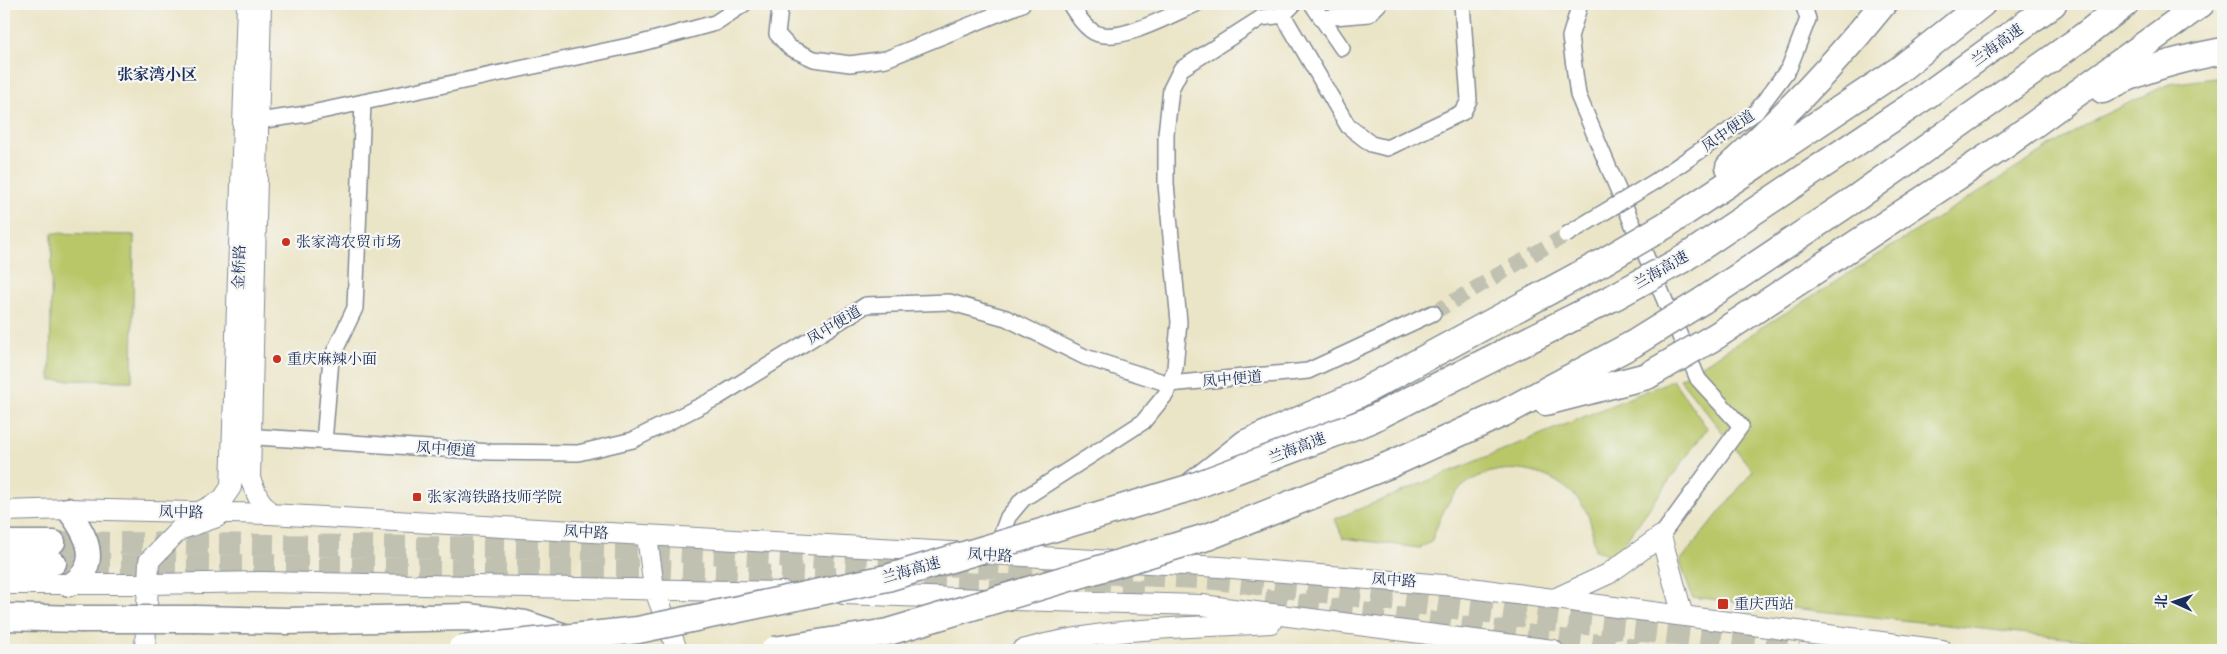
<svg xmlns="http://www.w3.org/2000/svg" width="2227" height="654" viewBox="0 0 2227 654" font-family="Vollkorn,'Noto Serif SC',serif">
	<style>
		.green { fill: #b9c769; stroke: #6a7b64 }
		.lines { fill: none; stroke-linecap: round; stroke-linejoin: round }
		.minor-tunnel { stroke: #c1c1b2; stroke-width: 15; stroke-dasharray: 15 8; stroke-linecap: butt }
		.primary-tunnel { stroke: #c1c1b2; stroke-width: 22; stroke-dasharray: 22 11; stroke-linecap: butt }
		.minor-casing { stroke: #838a92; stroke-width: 18 }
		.secondary-casing { stroke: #838a92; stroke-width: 22 }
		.primary-casing { stroke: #838a92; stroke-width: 25 }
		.motorway-casing { stroke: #838a92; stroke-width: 29 }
		.minor { stroke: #fff; stroke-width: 15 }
		.secondary { stroke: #fff; stroke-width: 20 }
		.primary { stroke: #fff; stroke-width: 22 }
		.motorway { stroke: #fff; stroke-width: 26 }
		.minor-bridge-casing { stroke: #838a92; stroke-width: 18; stroke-linecap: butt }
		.motorway-bridge-casing { stroke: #838a92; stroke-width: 29; stroke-linecap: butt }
		.minor-bridge { stroke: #fff; stroke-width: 15 }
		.motorway-bridge { stroke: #fff; stroke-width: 26 }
		.poi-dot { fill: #c8321e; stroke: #f6f6f2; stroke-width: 2 }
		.labels { text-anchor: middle; stroke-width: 4.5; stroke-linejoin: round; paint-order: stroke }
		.street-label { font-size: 15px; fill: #1b2f5e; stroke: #f6f6f2 }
		.poi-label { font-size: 15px; fill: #1b2f5e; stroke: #f6f6f2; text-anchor: start }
		.neighbourhood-label { font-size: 16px; font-weight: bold; fill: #1b2f5e; stroke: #f6f6f2 }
	</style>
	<rect width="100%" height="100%" fill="#f6f6f2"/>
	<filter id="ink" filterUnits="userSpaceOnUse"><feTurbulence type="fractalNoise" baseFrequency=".02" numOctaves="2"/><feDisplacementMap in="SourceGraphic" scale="10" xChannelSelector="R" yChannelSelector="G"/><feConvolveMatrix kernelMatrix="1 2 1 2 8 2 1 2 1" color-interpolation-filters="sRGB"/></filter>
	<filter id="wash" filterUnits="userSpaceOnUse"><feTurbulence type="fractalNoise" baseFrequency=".0096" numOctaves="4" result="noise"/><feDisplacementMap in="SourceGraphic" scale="20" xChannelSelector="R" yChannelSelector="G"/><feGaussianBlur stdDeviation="1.12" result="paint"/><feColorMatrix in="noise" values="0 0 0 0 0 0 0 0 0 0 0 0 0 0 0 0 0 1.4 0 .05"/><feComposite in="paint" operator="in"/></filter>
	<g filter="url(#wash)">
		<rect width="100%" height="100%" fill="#ebe5c7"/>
		<!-- green -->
		<path class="green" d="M2223,77V650H2174L1692,597L1680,561L1753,471L1680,379L2095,119L2169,84Z
			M52,233L134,235L132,381L50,380Z
			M1673,380L1707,428L1615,556L1595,550C1593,537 1592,521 1585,509C1559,466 1490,454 1455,494C1443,508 1438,524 1431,542L1420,548L1343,538L1335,519Z"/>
	</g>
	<g filter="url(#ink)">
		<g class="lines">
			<!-- minor-tunnel -->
			<path class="minor-tunnel" d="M1433,313L1566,235"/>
			<!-- primary-tunnel -->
			<path class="primary-tunnel" d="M54,542L645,550L1216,579L1799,650
				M55,563L642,570L856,579
				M890,580L1146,591
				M1265,600L1637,650"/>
			<defs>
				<path id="minor" d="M783,4L780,9L777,34L790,48L814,59L850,64L886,59L1022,4
					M1070,4C1076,14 1086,30 1098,34C1123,42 1172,14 1196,4
					M1312,4L1342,48
					M1580,4L1570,37L1578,95L1698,379L1741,426L1661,536
					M1283,15L1348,126L1371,144L1387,148L1463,112L1469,100L1462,4
					M1322,18L1369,14L1379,4
					M248,121H258L307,114L638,44L715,23L744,4
					M1656,181L1756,112L1789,68L1808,19L1803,4
					M242,436L491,452L578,453L633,440L718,397L866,305L949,302L1006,318L1085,357L1169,384L1308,371L1433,313
					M324,442L331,359L355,308L363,102
					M996,549L1008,517L1023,499L1143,422L1166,394L1175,368L1179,322L1166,184V134L1171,89L1181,69L1261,18L1283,15L1294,4"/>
				<path id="secondary" d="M261,4L250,479L259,499L270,514
					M4,511L67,509L270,514L1220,567L1455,586L1942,650
					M199,512L222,500L231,487L247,4
					M647,536L654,588L677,650
					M4,584H148L262,582L784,592
					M843,594L984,599
					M1554,599L1608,574L1661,536L1683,616
					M1013,600L1202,605L1553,650
					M145,650L149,561L179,530L217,517
					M1022,650C1103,627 1187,628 1271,623"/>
				<path id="primary" d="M67,509C86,533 104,565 69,585
					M4,542H54
					M4,563H55"/>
				<path id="motorway" d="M2103,90C2140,69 2181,59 2223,51
					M1729,167C1785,116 1836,63 1883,4
					M1666,225L1900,69L1982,4
					M1683,259L1926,96L2053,4
					M1702,301L1856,198L2085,35L2125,4
					M1716,336L2004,146L2201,4
					M1546,402L1647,376
					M1368,421L1616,296
					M1389,465L1504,413L1633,344
					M1194,484L1246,443L1357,395L1603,262
					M4,617L80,619
					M196,619L287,621L468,617L525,624L605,650"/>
			</defs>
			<!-- minor casing -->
			<use href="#minor" class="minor-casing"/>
			<!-- secondary casing -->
			<use href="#secondary" class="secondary-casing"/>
			<!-- primary casing -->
			<use href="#primary" class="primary-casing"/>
			<!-- motorway casing -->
			<use href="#motorway" class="motorway-casing"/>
			<!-- minor -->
			<use href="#minor" class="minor"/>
			<!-- secondary -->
			<use href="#secondary" class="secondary"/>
			<!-- primary -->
			<use href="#primary" class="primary"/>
			<!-- motorway -->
			<use href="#motorway" class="motorway"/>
			<defs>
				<path id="minor-bridge" d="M1566,235L1656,181"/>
				<path id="motorway-bridge" d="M1603,262L1666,225
					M1616,296L1683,259
					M1633,344L1702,301
					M1647,376L1716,336
					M80,619H196
					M461,649L638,630L887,578L1189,488L1368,421
					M774,650L888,632L1210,536L1389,465"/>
			</defs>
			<!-- minor-bridge casing -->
			<use href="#minor-bridge" class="minor-bridge-casing"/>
			<!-- motorway-bridge casing -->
			<use href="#motorway-bridge" class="motorway-bridge-casing"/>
			<!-- minor-bridge -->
			<use href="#minor-bridge" class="minor-bridge"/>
			<!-- motorway-bridge -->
			<use href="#motorway-bridge" class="motorway-bridge"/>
		</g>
	</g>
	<!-- markers -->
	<g class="poi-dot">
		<circle cx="286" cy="242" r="5"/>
		<circle cx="277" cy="359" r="5"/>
		<rect x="412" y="492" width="10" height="10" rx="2.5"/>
		<rect x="1717" y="598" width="12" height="12" rx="2.5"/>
	</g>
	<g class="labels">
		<!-- street labels -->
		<g class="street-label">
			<text transform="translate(1997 45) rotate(-36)" y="5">兰海高速</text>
			<text transform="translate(1728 131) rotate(-35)" y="5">凤中便道</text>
			<text transform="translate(239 267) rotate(-88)" y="5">金桥路</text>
			<text transform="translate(1661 270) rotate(-30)" y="5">兰海高速</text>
			<text transform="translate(834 325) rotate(-31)" y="5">凤中便道</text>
			<text transform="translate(1232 379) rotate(-5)" y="5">凤中便道</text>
			<text transform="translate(1297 448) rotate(-21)" y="5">兰海高速</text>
			<text transform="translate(446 449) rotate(4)" y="5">凤中便道</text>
			<text transform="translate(181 512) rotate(1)" y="5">凤中路</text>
			<text transform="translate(586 532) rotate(3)" y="5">凤中路</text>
			<text transform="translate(990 555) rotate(3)" y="5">凤中路</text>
			<text transform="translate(911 570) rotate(-16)" y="5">兰海高速</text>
			<text transform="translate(1394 580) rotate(4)" y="5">凤中路</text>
		</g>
		<!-- poi labels -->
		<g class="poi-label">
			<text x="296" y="247">张家湾农贸市场</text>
			<text x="287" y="364">重庆麻辣小面</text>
			<text x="427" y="502">张家湾铁路技师学院</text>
			<text x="1734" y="609">重庆西站</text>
		</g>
		<!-- neighbourhood labels -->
		<g class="neighbourhood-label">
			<text x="157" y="80">张家湾小区</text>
		</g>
	</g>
	<!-- margin -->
	<rect width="2227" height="654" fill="none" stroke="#f6f6f2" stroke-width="20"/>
	<!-- north arrow -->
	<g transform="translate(2174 602) rotate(273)" stroke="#f6f6f2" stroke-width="4" paint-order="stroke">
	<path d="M0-4L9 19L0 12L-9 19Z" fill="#1b2f5e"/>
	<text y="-8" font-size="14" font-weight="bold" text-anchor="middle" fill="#1b2f5e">北</text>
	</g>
</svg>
